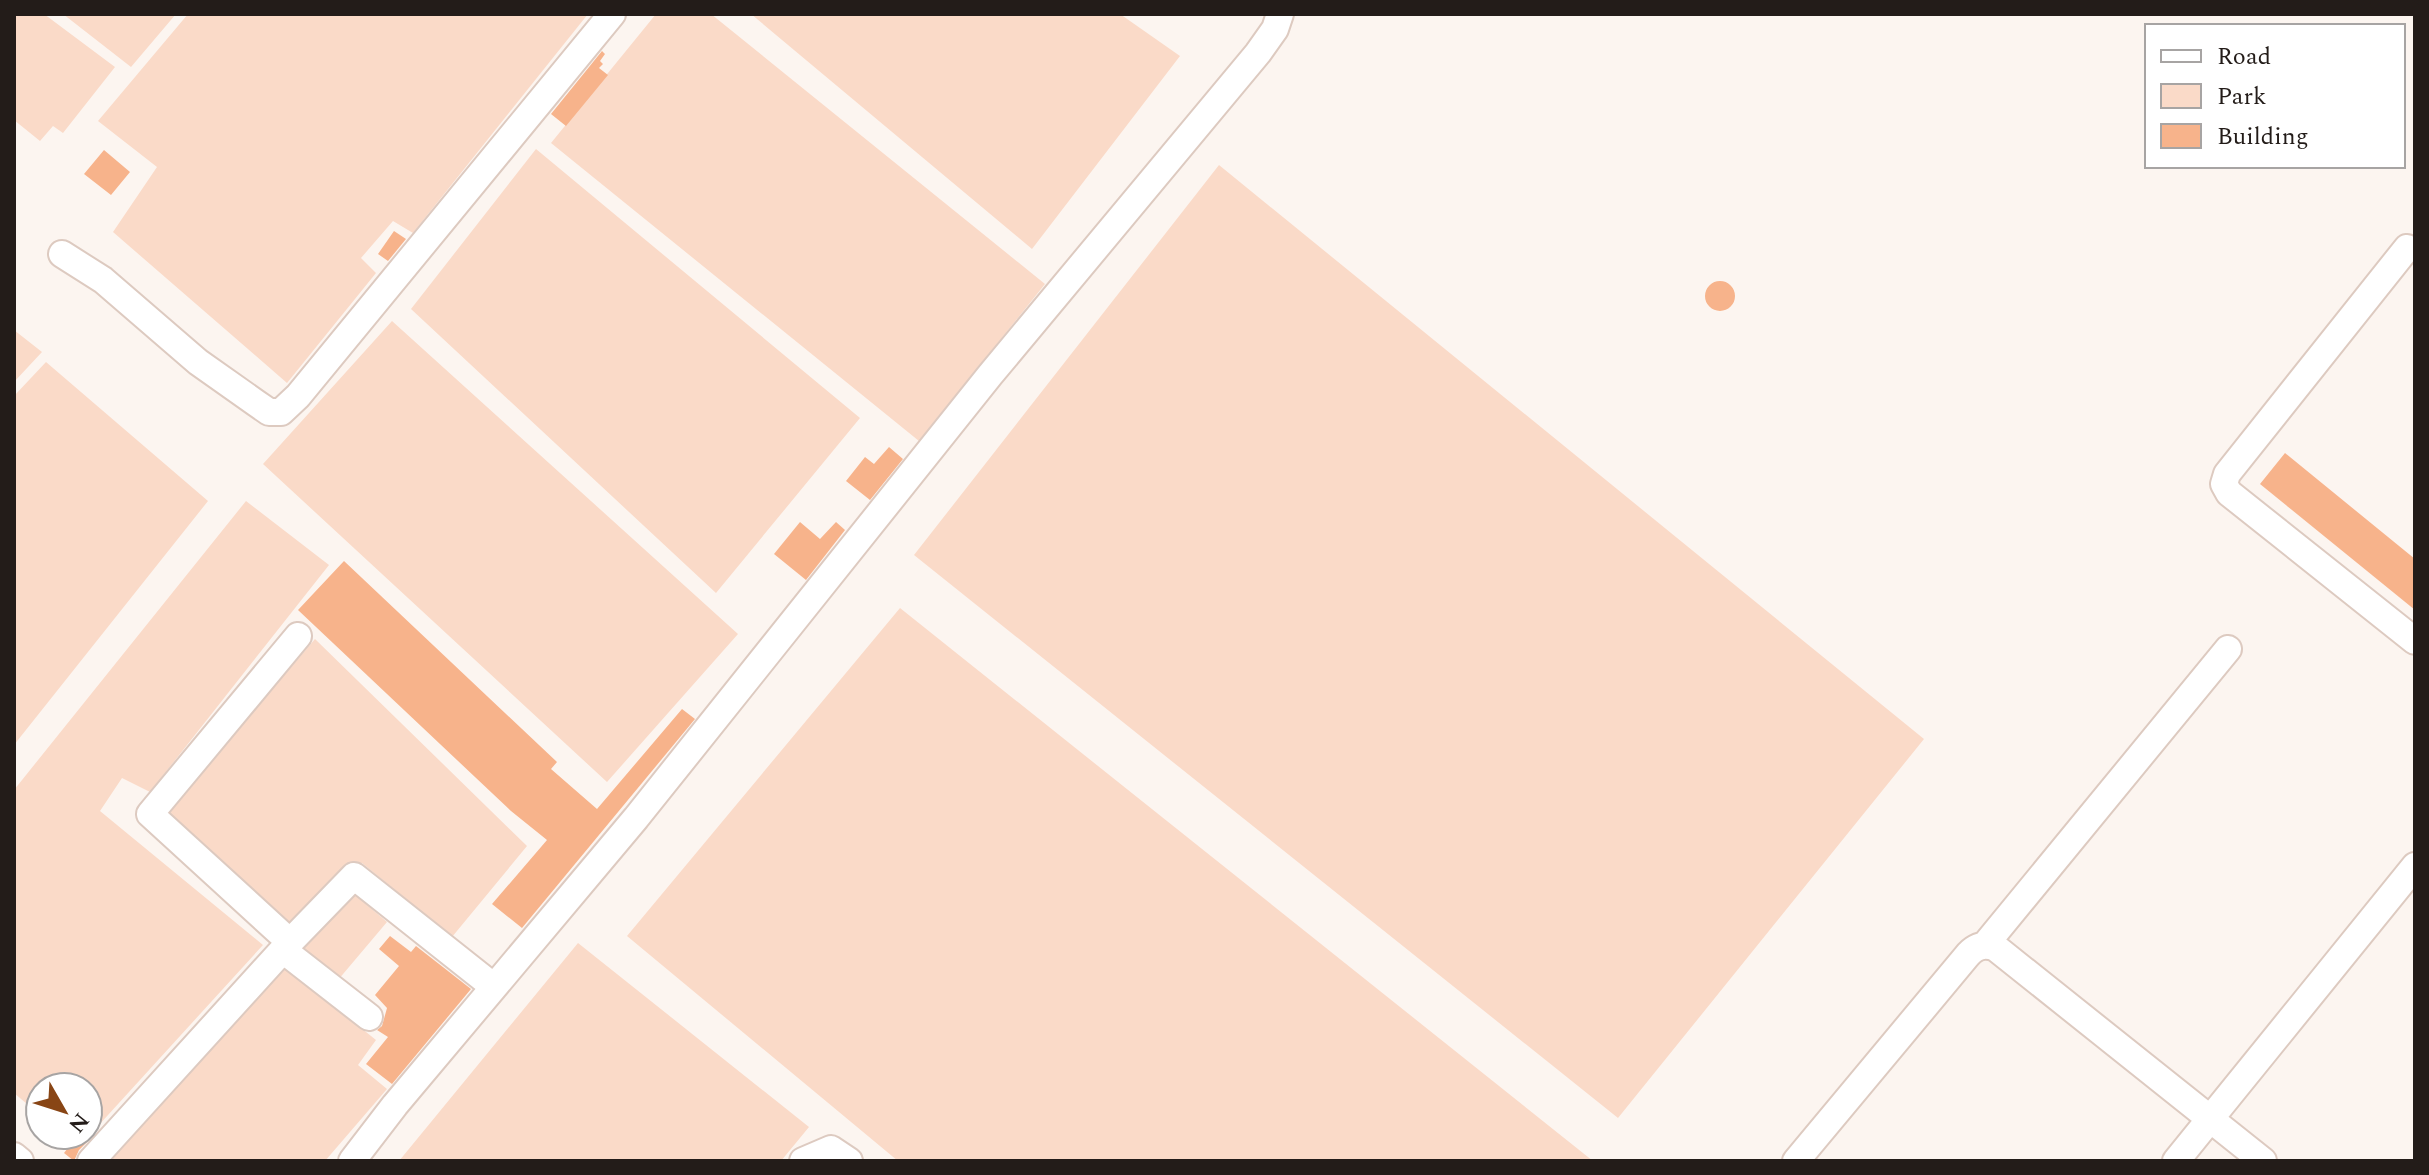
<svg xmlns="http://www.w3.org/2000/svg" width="2429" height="1175" viewBox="0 0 2429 1175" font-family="Spectral,serif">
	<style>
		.green { fill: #fadac8 }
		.building { fill: #f7b38b }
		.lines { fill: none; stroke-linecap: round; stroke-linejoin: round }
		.minor-casing { stroke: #ddcac0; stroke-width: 30 }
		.minor { stroke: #fff; stroke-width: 26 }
	</style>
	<rect width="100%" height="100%" fill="#fcf5f0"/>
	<!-- green -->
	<path class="green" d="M14,14H44L115,67L63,133L53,126L40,141L14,120Z
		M63,14H176L131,67Z
		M188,14H588L413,233L393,221L361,258L376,273L287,383L113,232L157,167L98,121Z
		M656,14H711L1045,284L919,441L551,143Z
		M751,14H1120L1180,56L1032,249Z
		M536,149L860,418L716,593L411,309Z
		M1219,165L1924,739L1618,1118L914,555Z
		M392,321L738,634L607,782L263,464Z
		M14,330L42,352L14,382Z
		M46,362L208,501L14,745V396Z
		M246,501L329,565L150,792L122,778L100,811L263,945L98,1126L88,1117V1087H40V1115L14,1093V790Z
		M900,608L1593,1161H898L627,936Z
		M315,639L527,846L452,937L362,863L288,925L165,814Z
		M352,892L387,922L338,980L299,949Z
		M578,943L809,1127L781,1161H399Z
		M285,967L376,1040L358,1065L387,1089L325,1161H108Z"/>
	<!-- building -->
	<path class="building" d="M602,51L605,54L600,61L603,64L599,68L608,75L566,126L551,114Z
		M104,150L130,172L111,195L84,174Z
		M394,231L406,239L388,261L378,254Z
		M1705 296a15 15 0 1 1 30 0a15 15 0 1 1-30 0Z
		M889,447L903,459L870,500L846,481L865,457L874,464Z
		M2285,453L2415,559V610L2260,484Z
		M800,522L820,539L836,522L845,530L806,580L774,554Z
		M344,561L557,762L551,769L597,809L682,709L695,719L522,928L492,904L547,840L511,811L298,610Z
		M390,936L411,952L416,946L471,989L392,1084L366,1064L388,1037L377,1030L382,1026L387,1008L375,995L399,966L379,949Z
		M78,1135L91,1138L79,1150L74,1161L64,1153Z"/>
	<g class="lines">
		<defs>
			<path id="minor" d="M2407,248L2227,474L2224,484L2229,493L2415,641
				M62,254L103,280L198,362L256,403L269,412H281L298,396L612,14
				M290,942L354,876L494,987
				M1985,945L2228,649
				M283,950L369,1017
				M14,1156L20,1161
				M91,1161L290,942L150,814L298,636
				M352,1161L395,1105L636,818L990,375L1258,53L1275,29L1280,14
				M803,1161L831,1149L849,1161
				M1796,1161L1966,957C1974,947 1983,943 1996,948L2263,1161
				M2176,1161L2415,866"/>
		</defs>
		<!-- minor casing -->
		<use href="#minor" class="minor-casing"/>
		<!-- minor -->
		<use href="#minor" class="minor"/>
	</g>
	<!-- border -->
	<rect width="2429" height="1175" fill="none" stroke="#231c19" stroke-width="32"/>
	<!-- legend -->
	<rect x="2145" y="24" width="260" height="144" fill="#ffffff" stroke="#a7a4a3" stroke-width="2"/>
	<rect x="2161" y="50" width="40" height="12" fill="#ffffff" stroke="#a7a4a3" stroke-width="2"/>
	<text x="2217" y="64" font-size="24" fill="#231c19">Road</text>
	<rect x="2161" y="84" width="40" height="24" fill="#fadac8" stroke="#a7a4a3" stroke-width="2"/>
	<text x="2217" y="104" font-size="24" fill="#231c19">Park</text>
	<rect x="2161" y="124" width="40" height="24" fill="#f7b38b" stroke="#a7a4a3" stroke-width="2"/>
	<text x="2217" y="144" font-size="24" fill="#231c19">Building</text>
	<!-- north arrow -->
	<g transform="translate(64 1111) rotate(129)"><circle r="38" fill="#ffffff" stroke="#a7a4a3" stroke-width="2"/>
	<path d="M0-6L14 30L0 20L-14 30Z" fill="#884515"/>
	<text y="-12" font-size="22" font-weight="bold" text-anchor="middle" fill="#231c19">N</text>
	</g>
</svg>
